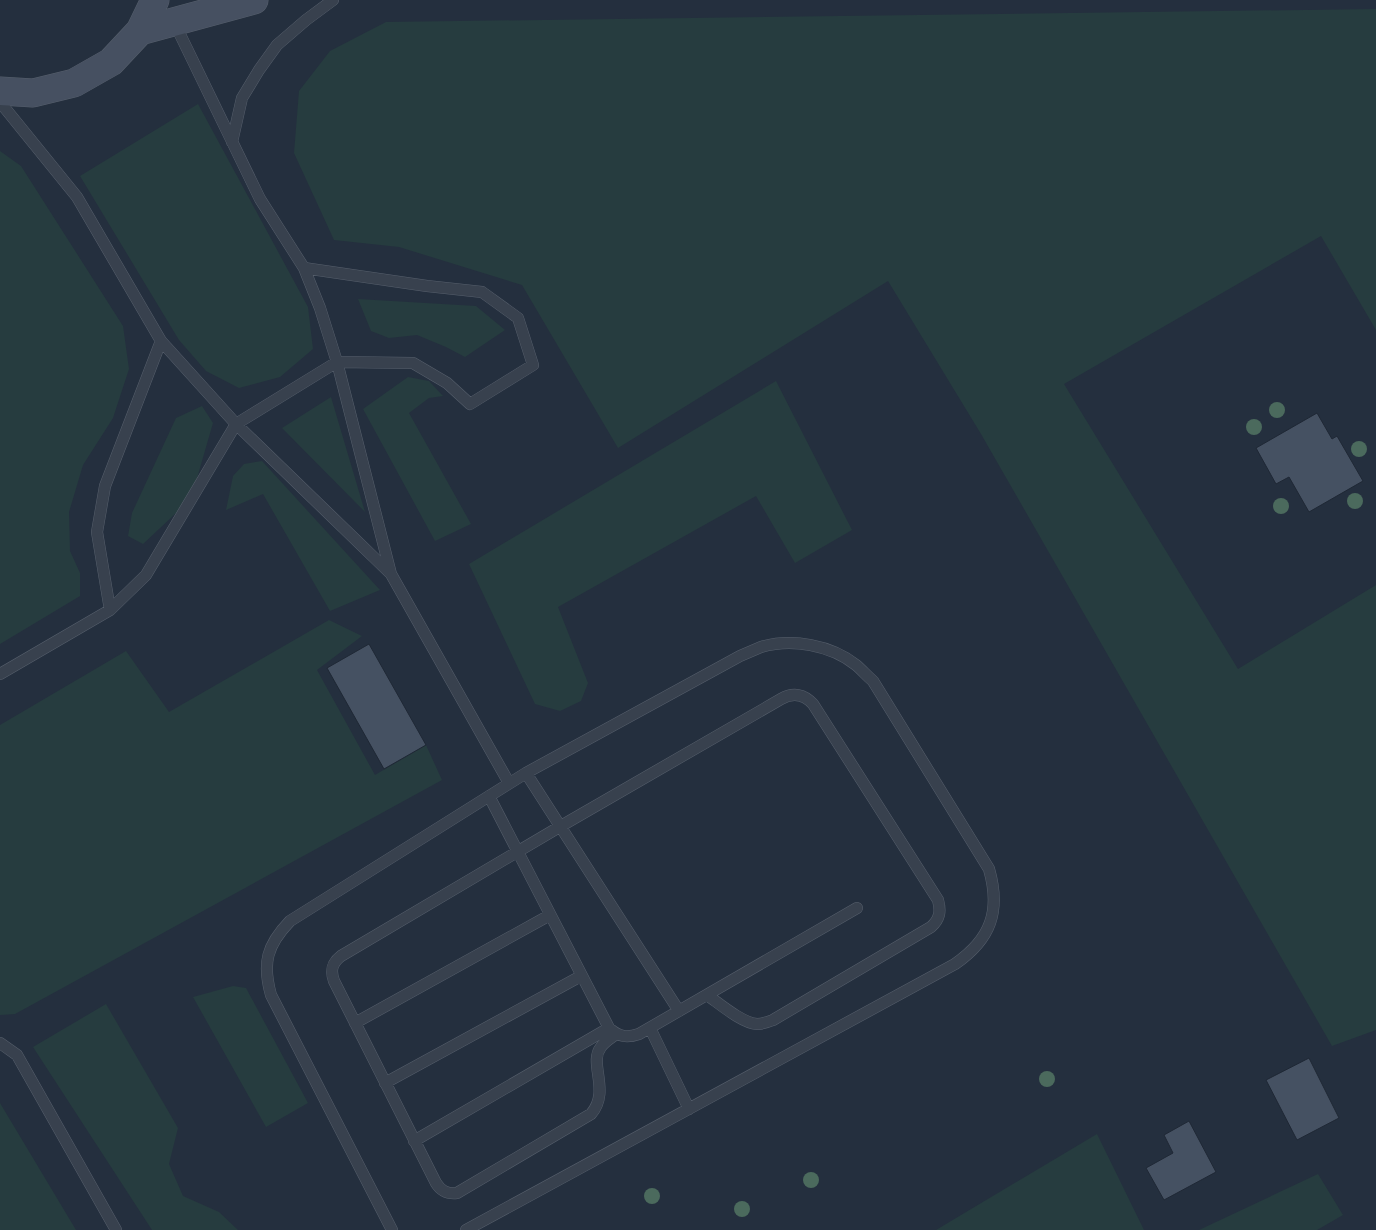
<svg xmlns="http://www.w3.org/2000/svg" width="1376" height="1230" viewBox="0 0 1376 1230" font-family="'PT Sans',sans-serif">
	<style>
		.green { fill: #263c3f }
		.building { fill: #455162; stroke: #1f2835 }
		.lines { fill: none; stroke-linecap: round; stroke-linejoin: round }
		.lane-casing { stroke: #565f6c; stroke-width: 12 }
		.secondary-casing { stroke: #565f6c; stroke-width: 29 }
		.lane { stroke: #38414e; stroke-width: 11 }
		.secondary { stroke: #465061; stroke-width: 28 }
		.tree { fill: #4b6a5d }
	</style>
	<rect width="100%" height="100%" fill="#242f3e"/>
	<!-- green -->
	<path class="green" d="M1376,9V330L1321,236L1064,384L1238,669L1376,585V1030L1332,1046L981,434L888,281L618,448L522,285L399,247L334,240L294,153L299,91L330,51L386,22Z
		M198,104L308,307L313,349L280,377L239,388L206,371L179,340L80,176Z
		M0,151L21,166L123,326L129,369L113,418L83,465L69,512L70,551L80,573V596L0,644Z
		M358,299L476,306L505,330L465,357L446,347L417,335L389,338L371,331Z
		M408,377L429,381L443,396L429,398L409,413L471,524L435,541L363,409Z
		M776,381L852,530L795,563L756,496L558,607L588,683L581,701L560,711L535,704L469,564Z
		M331,397L365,512L282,428Z
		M202,406L213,423L191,499L143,544L128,536L132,513L176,418Z
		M262,461L380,590L330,611L263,494L226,510L233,476L244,464Z
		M329,620L362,636L317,670L375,775L426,745L442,780L15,1014L0,1015V725L126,651L169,712Z
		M233,986L246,988L308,1103L266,1127L193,997Z
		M106,1004L178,1128L169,1164L183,1196L219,1212L238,1230H152L33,1047Z
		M0,1103L76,1230H0Z
		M1097,1134L1144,1230H936Z
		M1318,1174L1343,1215L1317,1230H1199Z"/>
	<!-- building -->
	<path class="building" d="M1317,413L1332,439L1337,436L1363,481L1309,512L1289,477L1276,484L1256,448Z
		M369,644L426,745L384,769L327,668Z
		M1309,1058L1339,1118L1297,1140L1266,1080Z
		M1189,1121L1216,1172L1164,1200L1146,1168L1173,1153L1164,1135Z"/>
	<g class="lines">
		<defs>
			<path id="lane" d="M174,22L260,199L304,268L320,308L337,362L391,574L509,783
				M0,102L77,197L161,341L236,424L390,573
				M232,142L242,98L259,70L277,45L306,20L333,0
				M110,610L97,532L105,486L161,341
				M0,674L110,610L146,575L236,424L337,362L413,363L447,383L470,404L533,365L518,318L482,292L427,286L304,268
				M526,773L679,1011
				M489,796L609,1028C619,1037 627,1038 639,1034L857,908
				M355,1023L550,915
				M650,1028L689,1109
				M616,1034C611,1038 604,1042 601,1047C588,1063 611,1091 591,1114L457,1193C447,1194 441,1191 436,1183L334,981C330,970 332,963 341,956L561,826L781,699C793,692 804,694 813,704L938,900C941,911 940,919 931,927L773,1020C768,1022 763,1024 757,1024C742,1023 720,1004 707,995
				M0,1043L17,1055L116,1230
				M385,1083L581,976
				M414,1141L609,1028
				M392,1230L271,995C262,963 267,945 290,921L526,773L740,656C747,653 754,650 761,647C792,638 831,645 856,665C862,670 867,676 873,681L989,869C1001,911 991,939 955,964L466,1230"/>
			<path id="secondary" d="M140,31L254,0
				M0,91L33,93L74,83L111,62L140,31L155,0"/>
		</defs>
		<!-- lane casing -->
		<use href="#lane" class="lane-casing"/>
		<!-- secondary casing -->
		<use href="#secondary" class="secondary-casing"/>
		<!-- lane -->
		<use href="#lane" class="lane"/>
		<!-- secondary -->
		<use href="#secondary" class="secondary"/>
	</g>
	<!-- trees -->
	<g class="tree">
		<circle cx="1277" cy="410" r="8"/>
		<circle cx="1254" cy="427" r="8"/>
		<circle cx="1359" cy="449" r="8"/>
		<circle cx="1355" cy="501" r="8"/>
		<circle cx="1281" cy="506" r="8"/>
		<circle cx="1047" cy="1079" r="8"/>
		<circle cx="811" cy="1180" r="8"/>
		<circle cx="652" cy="1196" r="8"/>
		<circle cx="742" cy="1209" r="8"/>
	</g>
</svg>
